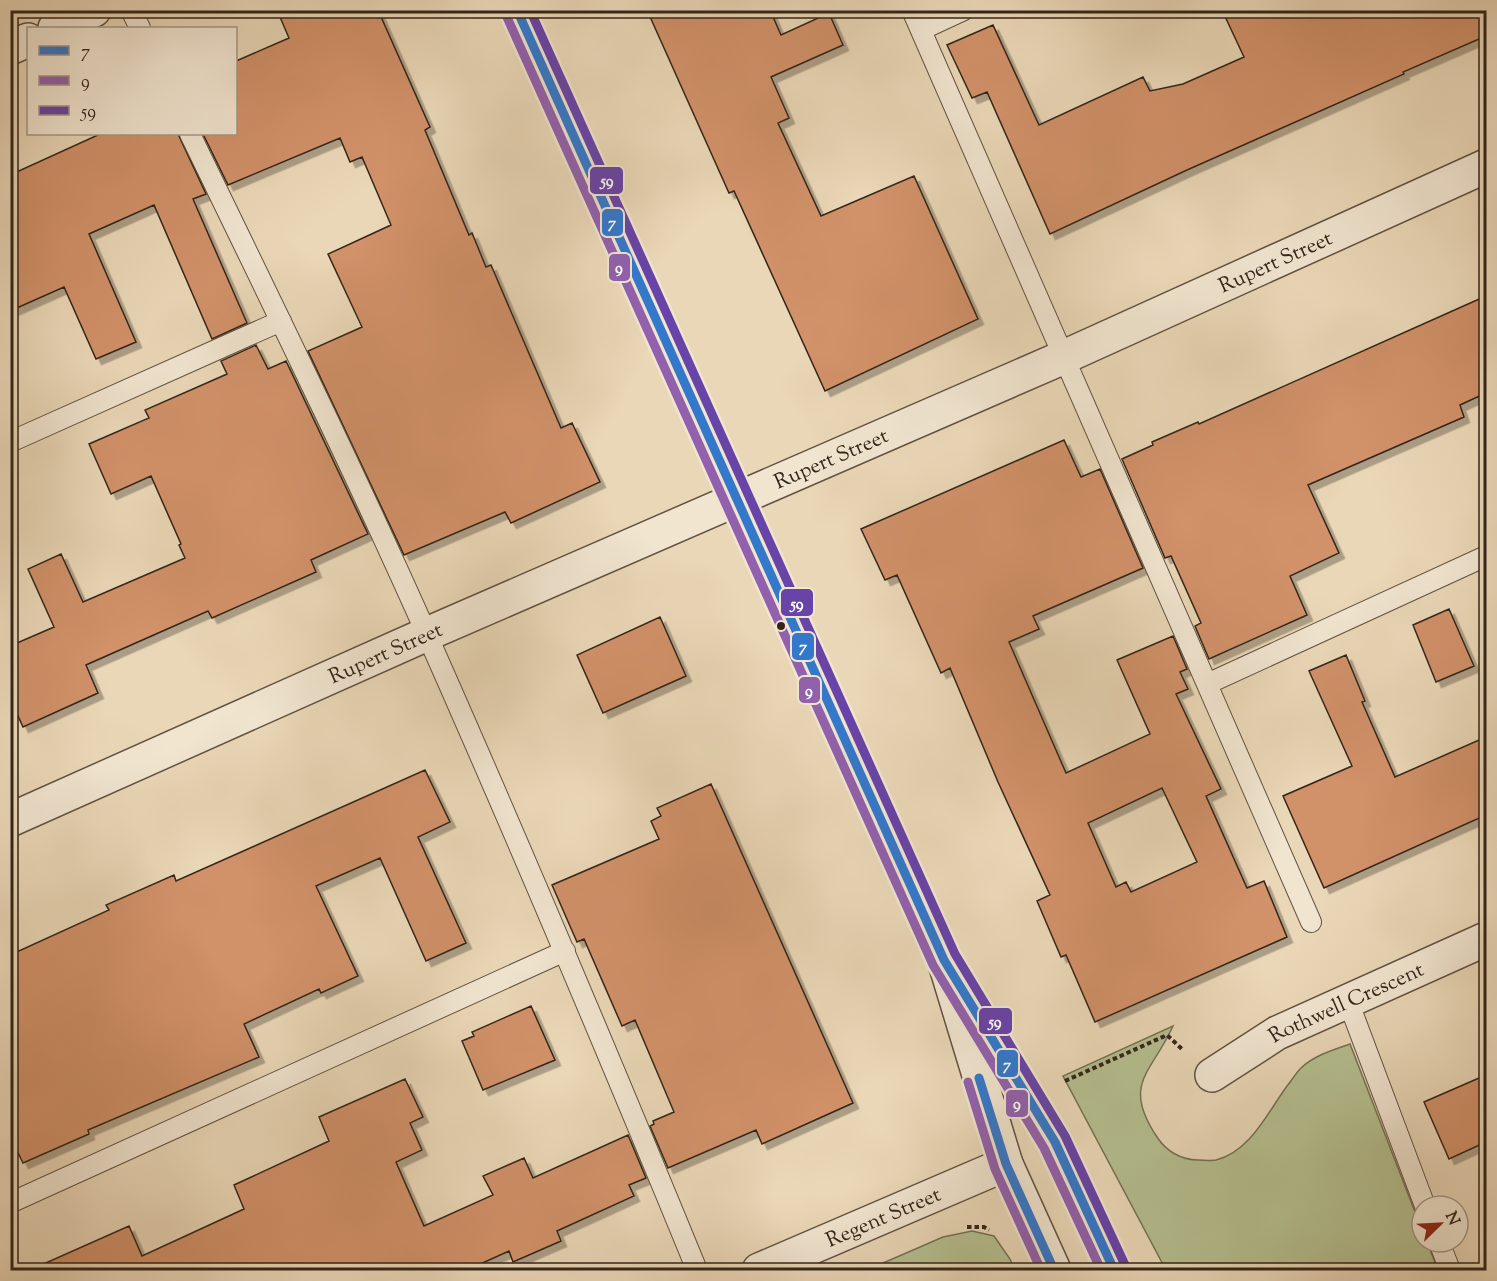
<svg xmlns="http://www.w3.org/2000/svg" width="1497" height="1281" viewBox="0 0 1497 1281" font-family="'Sorts Mill Goudy',serif">
	<style>
		.green { fill: #b5bf90; stroke: #747255; stroke-width: 1.5 }
		.building { fill: #d19169; stroke: #33251a; stroke-width: 1.5; fill-rule: evenodd; filter: url(#shadow) }
		.lines { fill: none; stroke-linecap: round; stroke-linejoin: round }
		.service-casing { stroke: #615241; stroke-width: 22 }
		.minor-casing { stroke: #615241; stroke-width: 36 }
		.tertiary-casing { stroke: #615241; stroke-width: 36 }
		.path { stroke: #33251a; stroke-width: 4; stroke-dasharray: 4.5 3; stroke-linecap: butt }
		.service { stroke: #f1e5d0; stroke-width: 20 }
		.minor { stroke: #f1e5d0; stroke-width: 33 }
		.tertiary { stroke: #f1e5d0; stroke-width: 33 }
		.bus-1-casing { stroke: #f1e5d0; stroke-width: 14 }
		.bus-2-casing { stroke: #f1e5d0; stroke-width: 14 }
		.bus-3-casing { stroke: #f1e5d0; stroke-width: 14 }
		.bus-1 { stroke: #3478cb; stroke-width: 9 }
		.bus-2 { stroke: #9161ad; stroke-width: 9 }
		.bus-3 { stroke: #6843a8; stroke-width: 9 }
		.bus-dot { fill: #33251a; stroke: #f1e5d0; stroke-width: 2 }
		.labels { text-anchor: middle; stroke-width: 4.5; stroke-linejoin: round; paint-order: stroke }
		.street-label { font-size: 21px; fill: #33251a; stroke: #f1e5d0 }
		.line-badge { stroke: #f1e5d0; stroke-width: 2 }
		.badge-label { font-size: 16px; text-anchor: middle; font-weight: bold; fill: #fff }
	</style>
	<defs>
		<filter id="shadow"><feDropShadow dx="5.5" dy="5.5" stdDeviation="0" flood-color="#0004"/></filter>
	</defs>
	<rect width="100%" height="100%" fill="#ead7b7"/>
	<filter id="stains"><feTurbulence type="fractalNoise" baseFrequency=".00333" numOctaves="4"/><feColorMatrix values="0 0 0 0 .2 0 0 0 0 .09 0 0 0 0 .02 0 0 0 .5 -.17"/></filter>
	<radialGradient id="worn" r=".72"><stop offset=".6" stop-color="#630" stop-opacity="0"/><stop offset="1" stop-color="#630" stop-opacity=".3"/></radialGradient>
	<!-- green -->
	<path class="green" d="M1173,1026C1152,1073 1121,1083 1157,1137C1166,1151 1181,1160 1198,1160C1204,1160 1211,1161 1216,1160C1250,1152 1268,1112 1287,1086C1292,1080 1296,1073 1301,1068C1315,1055 1333,1050 1350,1044L1422,1230V1242H1427L1438,1270H1166L1063,1076Z
		M972,1231L994,1236L1010,1259L1015,1270H867L943,1237Z"/>
	<!-- building -->
	<path class="building" d="M277,10H378L430,127L425,130L469,235L472,233L486,267L491,265L561,428L572,423L600,482L511,523L505,512L404,555L308,351L362,327L328,254L391,225L362,157L350,162L340,138L228,185L203,134H236V61L289,38Z
		M647,10H770L781,35L829,13L843,45L771,77L789,118L778,123L821,216L914,176L978,319L825,391L734,191L729,193Z
		M1222,10H1486V36L1403,72L1404,74L1187,170L1050,234L987,92L972,98L947,45L993,25L1039,125L1143,77L1150,91L1183,84L1244,57Z
		M100,134H178L206,194L193,199L247,323L212,339L154,205L89,234L136,342L96,359L64,287L10,311V175Z
		M1486,296V393L1460,405L1464,417L1308,485L1339,553L1290,576L1307,615L1209,659L1195,626L1201,623L1171,556L1165,558L1122,459L1153,445L1152,442L1198,422L1199,424Z
		M256,345L268,369L286,361L368,534L311,560L316,572L212,618L208,611L86,665L98,693L23,727L10,698V646L54,627L28,569L61,554L83,602L185,558L179,545L181,544L151,476L111,494L89,444L149,418L145,410L227,374L221,361Z
		M1064,440L1081,477L1100,469L1143,568L1033,616L1039,629L1009,642L1066,773L1150,734L1117,660L1173,636L1187,669L1180,672L1188,689L1176,694L1221,789L1206,796L1247,888L1264,881L1287,937L1095,1022L1066,955L1061,957L1037,901L1050,895L998,782L950,668L941,673L897,575L885,580L861,529ZM1162,788L1197,862L1131,892L1126,882L1116,887L1088,823Z
		M1449,609L1474,666L1436,682L1413,625Z
		M660,617L686,676L603,713L577,655Z
		M1346,655L1365,701L1362,702L1395,777L1486,737V815L1324,888L1283,796L1352,766L1309,671Z
		M425,770L450,822L418,837L466,943L426,961L380,858L316,886L358,976L321,993L319,989L244,1024L259,1057L88,1130L89,1134L23,1163L10,1136V955L109,910L106,905L174,875L176,881Z
		M711,784L853,1103L762,1144L756,1130L668,1168L650,1126L654,1124L653,1121L674,1112L635,1020L622,1026L584,939L577,942L552,885L659,839L651,821L661,816L657,808Z
		M531,1006L555,1060L483,1090L462,1041L474,1036L472,1032Z
		M1486,1075V1142L1449,1159L1424,1102Z
		M405,1079L423,1117L410,1123L422,1150L396,1162L424,1226L493,1195L483,1176L524,1158L533,1178L628,1135L646,1178L629,1185L634,1196L557,1231L561,1241L513,1262L509,1251L467,1270H30L129,1226L142,1256L244,1209L234,1185L329,1141L319,1117Z"/>
	<g class="lines">
		<defs>
			<path id="service" d="M131,10L140,28
				M912,10L1311,922
				M921,30L964,10
				M190,134C271,301 353,468 428,637C521,847 610,1058 697,1270
				M10,442L281,321
				M1207,684L1486,556
				M1348,1001L1425,1206
				M10,1203L565,951
				M1439,1242L1450,1270"/>
			<g id="minor">
				<path d="M55,28L94,10"/>
				<path d="M10,48L28,40"/>
				<path id="s1" d="M10,820L427,634L1064,357L1486,166"/>
				<path id="s2" d="M1212,1075L1277,1033L1486,939"/>
				<path id="s3" d="M759,1270L1006,1164"/>
			</g>
			<path id="tertiary" d="M517,10L944,960L1006,1164L1054,1270
				M968,999L1055,1142L1114,1270"/>
		</defs>
		<!-- service casing -->
		<use href="#service" class="service-casing"/>
		<!-- minor casing -->
		<use href="#minor" class="minor-casing"/>
		<!-- tertiary casing -->
		<use href="#tertiary" class="tertiary-casing"/>
		<!-- path -->
		<path class="path" d="M1065,1081L1167,1035L1183,1050
			M967,1227H984L989,1230"/>
		<!-- service -->
		<use href="#service" class="service"/>
		<!-- minor -->
		<use href="#minor" class="minor"/>
		<!-- tertiary -->
		<use href="#tertiary" class="tertiary"/>
		<defs>
			<path id="bus-1" d="M517,10L944,960L1055,1142L1114,1270
				M979,1078L1006,1164L1054,1270"/>
			<path id="bus-2" d="M506,15L933,965L1044,1148L1101,1270
				M968,1082L995,1169L1041,1270"/>
			<path id="bus-3" d="M530,10L955,954L1065,1136L1125,1265"/>
		</defs>
		<!-- bus-1 casing -->
		<use href="#bus-1" class="bus-1-casing"/>
		<!-- bus-2 casing -->
		<use href="#bus-2" class="bus-2-casing"/>
		<!-- bus-3 casing -->
		<use href="#bus-3" class="bus-3-casing"/>
		<!-- bus-1 -->
		<use href="#bus-1" class="bus-1"/>
		<!-- bus-2 -->
		<use href="#bus-2" class="bus-2"/>
		<!-- bus-3 -->
		<use href="#bus-3" class="bus-3"/>
	</g>
	<!-- markers -->
	<circle class="bus-dot" cx="781" cy="626" r="5"/>
	<g class="labels">
		<!-- street labels -->
		<g class="street-label">
			<text dy="7" stroke="none"><textPath href="#s1" startOffset="1383">Rupert Street</textPath></text>
			<text dy="7" stroke="none"><textPath href="#s1" startOffset="897">Rupert Street</textPath></text>
			<text dy="7" stroke="none"><textPath href="#s1" startOffset="411">Rupert Street</textPath></text>
			<text dy="7" stroke="none"><textPath href="#s2" startOffset="153">Rothwell Crescent</textPath></text>
			<text dy="7" stroke="none"><textPath href="#s3" startOffset="135">Regent Street</textPath></text>
		</g>
	</g>
	<g class="line-badge">
		<rect x="589" y="166" width="35" height="29" rx="6" fill="#6843a8"/>
		<rect x="601" y="208" width="23" height="29" rx="6" fill="#3478cb"/>
		<rect x="608" y="253" width="23" height="29" rx="6" fill="#9161ad"/>
		<rect x="780" y="588" width="34" height="29" rx="6" fill="#6843a8"/>
		<rect x="791" y="632" width="24" height="29" rx="6" fill="#3478cb"/>
		<rect x="798" y="676" width="23" height="28" rx="6" fill="#9161ad"/>
		<rect x="978" y="1007" width="35" height="28" rx="6" fill="#6843a8"/>
		<rect x="996" y="1049" width="23" height="29" rx="6" fill="#3478cb"/>
		<rect x="1005" y="1089" width="24" height="29" rx="6" fill="#9161ad"/>
	</g>
	<g class="badge-label">
		<text x="607" y="186">59</text>
		<text x="612" y="228">7</text>
		<text x="619" y="273">9</text>
		<text x="797" y="609">59</text>
		<text x="803" y="652">7</text>
		<text x="809" y="696">9</text>
		<text x="995" y="1027">59</text>
		<text x="1007" y="1070">7</text>
		<text x="1017" y="1109">9</text>
	</g>
	<!-- margin -->
	<rect width="1497" height="1281" fill="none" stroke="#ead7b7" stroke-width="36"/>
	<rect x="12" y="12" width="1473" height="1257" fill="none" stroke="#33251a" stroke-width="3"/>
	<rect x="18" y="18" width="1461" height="1245" fill="none" stroke="#33251a" stroke-width="1.5"/>
	<!-- legend -->
	<rect x="27" y="27" width="210" height="108" fill="#f1e5d0" stroke="#a59887" stroke-width="1.5"/>
	<rect x="39" y="46" width="30" height="9" fill="#3478cb" stroke="#a59887" stroke-width="1.5"/>
	<text x="81" y="57" font-size="18" fill="#33251a">7</text>
	<rect x="39" y="76" width="30" height="9" fill="#9161ad" stroke="#a59887" stroke-width="1.5"/>
	<text x="81" y="87" font-size="18" fill="#33251a">9</text>
	<rect x="39" y="106" width="30" height="9" fill="#6843a8" stroke="#a59887" stroke-width="1.5"/>
	<text x="81" y="117" font-size="18" fill="#33251a">59</text>
	<!-- north arrow -->
	<g transform="translate(1440 1224) rotate(66)"><circle r="28" fill="#f1e5d0" stroke="#a59887" stroke-width="1.5"/>
	<path d="M0-4.5L10 22L0 15L-10 22Z" fill="#8f2418"/>
	<text y="-9" font-size="16" font-weight="bold" text-anchor="middle" fill="#33251a">N</text>
	</g>
	<rect width="100%" height="100%" filter="url(#stains)"/>
	<rect width="100%" height="100%" fill="url(#worn)"/>
</svg>
